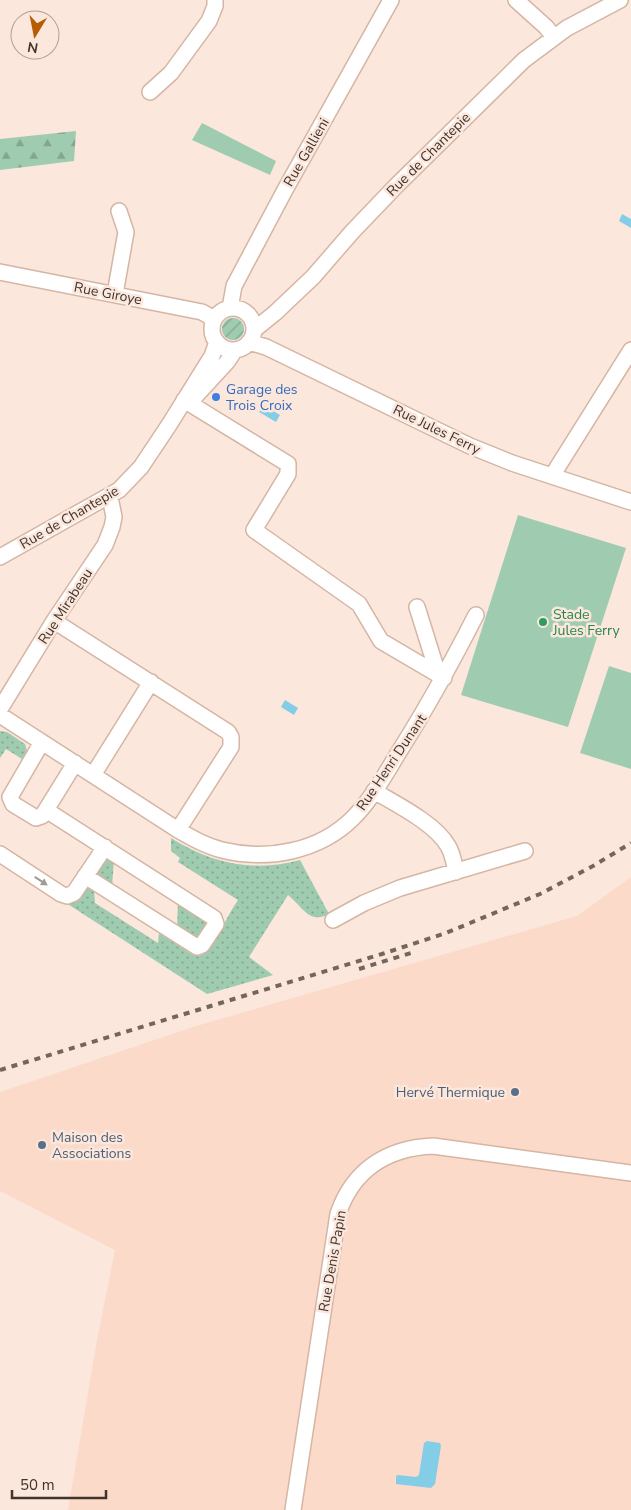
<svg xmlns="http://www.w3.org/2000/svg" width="631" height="1510" viewBox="0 0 631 1510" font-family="'Nunito Sans',sans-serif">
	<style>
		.built { fill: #fbdac9 }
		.grass { fill: url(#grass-dots) }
		.forest { fill: url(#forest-firs) }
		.garden { fill: url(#garden-furrows) }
		.pitch { fill: #9fccb0 }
		.water { fill: #84cde7 }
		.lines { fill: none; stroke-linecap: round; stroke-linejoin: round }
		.minor-casing { stroke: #d5b5a3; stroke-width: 18 }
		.minor { stroke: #fff; stroke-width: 15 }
		.rail { stroke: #74655d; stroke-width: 4; stroke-dasharray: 6 6; stroke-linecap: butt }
		.oneway { fill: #a09a96 }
		.shop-dot { fill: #3f7fe0; stroke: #fbe7dc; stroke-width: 2 }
		.leisure-dot { fill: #2e9e5b; stroke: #fbe7dc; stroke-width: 2 }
		.service-dot { fill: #5c6f8a; stroke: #fbe7dc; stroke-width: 2 }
		.labels { text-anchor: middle; stroke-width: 5; stroke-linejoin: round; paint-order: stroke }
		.street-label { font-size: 14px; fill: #41342d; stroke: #fbe7dc }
		.shop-label { font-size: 14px; fill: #366cbe; stroke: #fbe7dc; text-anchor: start }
		.leisure-label { font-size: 14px; fill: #27864d; stroke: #fbe7dc; text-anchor: start }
		.service-label { font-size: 14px; fill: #4e5e75; stroke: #fbe7dc; text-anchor: end }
	</style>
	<defs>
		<pattern id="grass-dots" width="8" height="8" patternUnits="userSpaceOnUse" patternTransform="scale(1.25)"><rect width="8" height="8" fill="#9fccb0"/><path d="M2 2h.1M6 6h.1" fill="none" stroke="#83a690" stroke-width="1.8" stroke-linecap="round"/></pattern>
		<pattern id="forest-firs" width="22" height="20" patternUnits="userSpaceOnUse" patternTransform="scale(1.25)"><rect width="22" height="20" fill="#9fccb0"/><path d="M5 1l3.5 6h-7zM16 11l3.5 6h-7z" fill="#83a690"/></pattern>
		<pattern id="garden-furrows" width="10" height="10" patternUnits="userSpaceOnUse" patternTransform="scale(1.25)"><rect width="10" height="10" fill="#9fccb0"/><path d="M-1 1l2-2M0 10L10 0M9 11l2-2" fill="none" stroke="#83a690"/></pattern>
	</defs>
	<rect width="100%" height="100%" fill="#fbe7dc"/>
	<!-- built -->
	<path class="built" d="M631,877V1510H68L97,1340L115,1250L0,1191V1092L193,1027L577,916Z"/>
	<!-- grass -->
	<path class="grass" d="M0,731L7,732L25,744L27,751L22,759L6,749L0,758Z
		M171,838C210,863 254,873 300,860L329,914C309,925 302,906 288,895L249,957L273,975L207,994L63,901C72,895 83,884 94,889L95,903L158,943L159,933L193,955L198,956L204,954C219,939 226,917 238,900L178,862L180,858L171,851Z
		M104,857L114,859L112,887L101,880L94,873Z
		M178,900L207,921L206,928L198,938L192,939L177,930Z"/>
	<!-- forest -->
	<path class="forest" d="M76,131L74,161L0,170V139Z"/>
	<!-- garden -->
	<path class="garden" d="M222 329a11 11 0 1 1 22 0a11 11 0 1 1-22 0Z"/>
	<!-- pitch -->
	<path class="pitch" d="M202,123L276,161L270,175L192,140Z
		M518,515L626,548L568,727L461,695Z
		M609,666L631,673V769L580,753Z"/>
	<!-- water -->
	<path class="water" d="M622,214L631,219V228L619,221Z
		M263,405L280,415L276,422L259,412Z
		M285,700L298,708L294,715L281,707Z
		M427,1441L440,1443L441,1446L435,1484L431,1488L396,1484V1476L398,1475L416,1477L419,1475L424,1443Z"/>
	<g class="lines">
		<defs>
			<path id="minor" d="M516,0L546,27L554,37
				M150,92L171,73L209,21L215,6V0
				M0,272L202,312L214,319
				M115,294L126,232L119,211
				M230,308L234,286L286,188L391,0
				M212 329a21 21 0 1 1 42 0a21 21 0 1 1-42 0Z
				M254,330L275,313L313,277L352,232L396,186L524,60L567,28L620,0
				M249,342L266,347L470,446L512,463L631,502
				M184,400L288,464V474L254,530L359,604L381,641L444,678
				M192,400L227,362L235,350
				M552,476L631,350
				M0,557L119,490L141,467L169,425L212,356L217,342
				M417,607L438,674
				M54,621L228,732L231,737V747L178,830
				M0,709L54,621L105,545L112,527L114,517L110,497
				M0,715L178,830C192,838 206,846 222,850C267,861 319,852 353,818C373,798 387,771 402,747C429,704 453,660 476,615
				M42,742L10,797L13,804L36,818L42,816L46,810
				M75,763L46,810L214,918L216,924L202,945L197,947L85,876
				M93,775L151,682
				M374,791C396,804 436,824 448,846C453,854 454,863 456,872
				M0,854L61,894L67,896L74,893L105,847
				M333,920L364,903L400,888L525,851
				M293,1510L338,1214C353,1170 387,1148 433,1146L631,1173"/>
		</defs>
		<!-- minor casing -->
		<use href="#minor" class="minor-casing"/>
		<!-- minor -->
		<use href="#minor" class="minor"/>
		<!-- rail -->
		<path class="rail" d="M359,969L414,952
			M0,1070L382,954L446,933L540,894L593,866L631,843"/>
	</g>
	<!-- one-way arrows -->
	<defs><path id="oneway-solid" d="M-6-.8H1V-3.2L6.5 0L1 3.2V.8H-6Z" transform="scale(1.25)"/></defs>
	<use class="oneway" href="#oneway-solid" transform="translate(41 881) rotate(33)"/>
	<!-- markers -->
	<circle class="shop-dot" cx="216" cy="397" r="5"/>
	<circle class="leisure-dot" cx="543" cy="622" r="5"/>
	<g class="service-dot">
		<circle cx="515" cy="1092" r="5"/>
		<circle cx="42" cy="1145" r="5"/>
	</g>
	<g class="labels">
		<!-- street labels -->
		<g class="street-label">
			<text transform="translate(306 152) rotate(-60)" y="5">Rue Gallieni</text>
			<text transform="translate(428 154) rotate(-45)" y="5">Rue de Chantepie</text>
			<text transform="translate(108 293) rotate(11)" y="5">Rue Giroye</text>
			<text transform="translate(437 429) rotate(26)" y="5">Rue Jules Ferry</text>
			<text transform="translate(69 517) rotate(-30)" y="5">Rue de Chantepie</text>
			<text transform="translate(65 606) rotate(-57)" y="5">Rue Mirabeau</text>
			<text transform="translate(391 762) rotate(-56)" y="5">Rue Henri Dunant</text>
			<text transform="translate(332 1261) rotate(-80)" y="5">Rue Denis Papin</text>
		</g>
		<!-- shop labels -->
		<g class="shop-label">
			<text x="226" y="394">Garage des<tspan x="226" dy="16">Trois Croix</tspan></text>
		</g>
		<!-- leisure labels -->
		<g class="leisure-label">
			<text x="553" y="619">Stade<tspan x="553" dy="16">Jules Ferry</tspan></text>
		</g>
		<!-- service labels -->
		<g class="service-label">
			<text x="505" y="1097">Hervé Thermique</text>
			<text x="52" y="1142" text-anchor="start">Maison des<tspan x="52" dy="16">Associations</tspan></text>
		</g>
	</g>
	<!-- north arrow -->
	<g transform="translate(35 35) rotate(190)"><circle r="24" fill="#fbe7dc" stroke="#b19f96"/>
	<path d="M0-4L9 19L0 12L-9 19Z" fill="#b85c04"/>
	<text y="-8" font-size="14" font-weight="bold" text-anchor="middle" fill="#41342d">N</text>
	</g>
	<!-- scale -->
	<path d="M12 1490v8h94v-8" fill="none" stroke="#41342d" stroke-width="2.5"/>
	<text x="20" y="1490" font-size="15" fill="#41342d" stroke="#fbe7dc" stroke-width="4" paint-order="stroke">50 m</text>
</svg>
